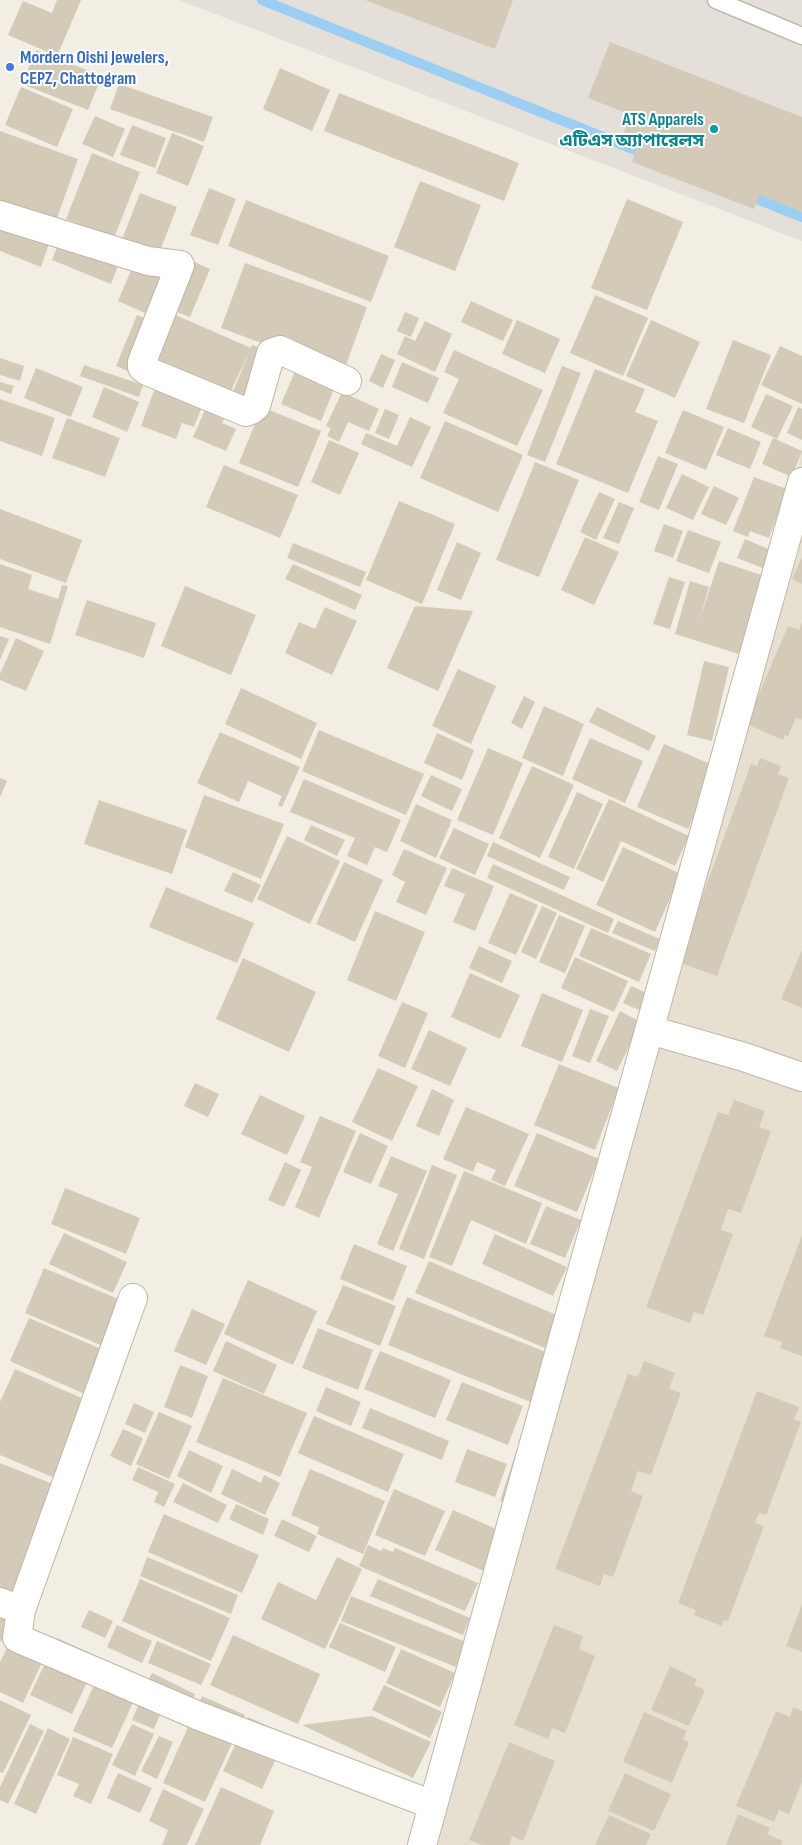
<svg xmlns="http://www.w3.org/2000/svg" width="802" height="1845" viewBox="0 0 802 1845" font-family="'Sofia Sans Condensed','Noto Sans Bengali',sans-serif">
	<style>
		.residential { fill: #e7e0d1 }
		.industrial { fill: #e4dfd9 }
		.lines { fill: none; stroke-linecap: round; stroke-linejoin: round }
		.stream { stroke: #9ccdf2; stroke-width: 10 }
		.building { fill: #d4cab8 }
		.service-casing { stroke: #beb6a6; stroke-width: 19 }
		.minor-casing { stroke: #beb6a6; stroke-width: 30 }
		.service { stroke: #fff; stroke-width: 16 }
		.minor { stroke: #fff; stroke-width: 28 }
		.shop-dot { fill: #3f7fe0; stroke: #fff; stroke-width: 2 }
		.culture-dot { fill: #0f9aa8; stroke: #fff; stroke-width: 2 }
		.labels { text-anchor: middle; stroke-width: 4; stroke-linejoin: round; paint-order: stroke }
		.shop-label { font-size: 18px; font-weight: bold; fill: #366cbe; stroke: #fff; text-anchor: start }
		.culture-label { font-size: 18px; font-weight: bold; fill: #0d838f; stroke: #fff; text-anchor: end }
	</style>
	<rect width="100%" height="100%" fill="#f2eee3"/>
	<!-- residential -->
	<path class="residential" d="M802,451V1845H425L661,1021Z"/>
	<!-- industrial -->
	<path class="industrial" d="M179,0H802V241Z"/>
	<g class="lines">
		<!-- stream -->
		<path class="stream" d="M262,0L648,155
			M747,195L802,217"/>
	</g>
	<!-- building -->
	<path class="building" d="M57,0H81L57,56L8,35L23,1L52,13Z
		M365,0H513L495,49Z
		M610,42L802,117V212L760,195L754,209L632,162L637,147L620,141L631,115L588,98Z
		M36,50L102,76L88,110L22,84Z
		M280,68L330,90L312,131L263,109Z
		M119,84L213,117L204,142L110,109Z
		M21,87L73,109L57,147L5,125Z
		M339,93L519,163L504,201L324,131Z
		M95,116L125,129L113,157L82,144Z
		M132,125L166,138L155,168L120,155Z
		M0,131L78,159L55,224L0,205Z
		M172,133L204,146L188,186L156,173Z
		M92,153L140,172L114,238L66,219Z
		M420,181L481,205L455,271L394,247Z
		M209,188L236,199L218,245L190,235Z
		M140,193L177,207L158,256L121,242Z
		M627,199L683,222L647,310L591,288Z
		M246,200L389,256L371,302L228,246Z
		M0,222L50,241L41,267L0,251Z
		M61,237L120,261L111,284L52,260Z
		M190,260L210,269L190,317L169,309Z
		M135,261L171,277L154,317L118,301Z
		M245,263L367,307L343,373L221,328Z
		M595,295L648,318L623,376L570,353Z
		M471,301L513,320L503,341L461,322Z
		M405,312L419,318L411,337L397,331Z
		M171,313L251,348L228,397L150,363Z
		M137,315L156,323L135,374L116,366Z
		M517,320L560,339L545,373L502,354Z
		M651,320L700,342L675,398L626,376Z
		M425,321L452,334L435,372L397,354L405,336L415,341Z
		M733,340L771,355L744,423L706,409Z
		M252,345L270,352L250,402L232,394Z
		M780,346L802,356V404L761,385Z
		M454,350L543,390L517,446L443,413L459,379L444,372Z
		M381,354L395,360L383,388L369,381Z
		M0,358L24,366L20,381L0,375Z
		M402,362L439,378L428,403L392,387Z
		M84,365L143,385L139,397L80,376Z
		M298,365L337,382L321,421L281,404Z
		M562,366L581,373L545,462L527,455Z
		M36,368L83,387L71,417L24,398Z
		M595,369L645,389L635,412L658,421L628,493L556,464Z
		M158,380L205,399L194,427L182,423L176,439L141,426Z
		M0,382L14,386L11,394L0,390Z
		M104,387L139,402L127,432L92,417Z
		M342,392L379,409L369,431L348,422L339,442L327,436L331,428L326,426Z
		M766,394L793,406L777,439L751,427Z
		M0,399L55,418L42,456L0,441Z
		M207,405L227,414L222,423L236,429L226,451L193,437Z
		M262,407L321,431L298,487L239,463Z
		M798,407L802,409V440L787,433Z
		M385,409L399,415L389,439L375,433Z
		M683,410L724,427L706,470L665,453Z
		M410,417L431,427L412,467L361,444L366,433L397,446Z
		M67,418L120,438L105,477L52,458Z
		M445,421L523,455L498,512L420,478Z
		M728,428L761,442L750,469L716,455Z
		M773,438L802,451L792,477L762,464Z
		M329,440L359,453L340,495L311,482Z
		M658,456L678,464L659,510L639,502Z
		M535,462L579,480L539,577L496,560Z
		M224,465L298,495L280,538L206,507Z
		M682,474L709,487L693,520L666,508Z
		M754,477L787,489L769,538L750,531L748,537L733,531Z
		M714,486L739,498L726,525L701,514Z
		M599,492L615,499L596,540L580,532Z
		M399,501L455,524L422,604L366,580Z
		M619,502L634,508L619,544L603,538Z
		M0,509L82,540L66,583L0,559Z
		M664,524L683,531L673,558L654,551Z
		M688,530L721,542L709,573L676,561Z
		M585,537L619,552L594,605L561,590Z
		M745,539L773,551L765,569L737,558Z
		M457,542L481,553L461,600L437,590Z
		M293,543L366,572L360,587L287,558Z
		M802,557V584L792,579Z
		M719,561L765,576L739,654L675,634L690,581L709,587L699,622Z
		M0,564L32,575L28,589L58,599L62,585L68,586L50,644L0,627Z
		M293,564L362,595L355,610L285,579Z
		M669,577L685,582L670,629L653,624Z
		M185,586L256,615L231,675L161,646Z
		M87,600L156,623L144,658L75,635Z
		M415,606L473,611L438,691L387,668Z
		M325,607L357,621L332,675L285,653L299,622L315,629Z
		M802,622V717L801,720L796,718L788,736L785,735L783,740L746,724L788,626L799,630Z
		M0,636L9,639L0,660Z
		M16,638L44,651L26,691L0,680V674Z
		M704,661L729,667L712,741L687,735Z
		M458,669L496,686L471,744L432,726Z
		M241,688L317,723L301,759L225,724Z
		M524,696L535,702L522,729L511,723Z
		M544,706L584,724L563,776L522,758Z
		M597,707L656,736L649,751L589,722Z
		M319,730L424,774L406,815L302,771Z
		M220,732L300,767L282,807L278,805L282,796L248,781L239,802L197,783Z
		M437,733L474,750L462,780L424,763Z
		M590,738L643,761L625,803L572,779Z
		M664,744L715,766L688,829L637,807Z
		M488,748L523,763L493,835L457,820Z
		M760,758L781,766L778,774L789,778L717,976L678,962L751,764L757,766Z
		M532,766L574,785L540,858L499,838Z
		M431,775L462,789L452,811L421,796Z
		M0,778L7,781L0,797Z
		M304,779L401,820L387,852L375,847L367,865L347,856L355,838L290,812Z
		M577,792L603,804L574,869L548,857Z
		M204,795L284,824L261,879L185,847Z
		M609,799L689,836L675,866L621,841L603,882L576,869Z
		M99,800L187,830L172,874L84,844Z
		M416,804L452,820L436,858L400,841Z
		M311,825L345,840L337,856L304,840Z
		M454,828L489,844L475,875L439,858Z
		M287,836L340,861L310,924L257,899Z
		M493,842L570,877L564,890L487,856Z
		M623,847L681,874L655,932L596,905Z
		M404,849L447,868L426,915L396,902L405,882L392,875Z
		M344,862L383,880L355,942L316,924Z
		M493,864L614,919L608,933L487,878Z
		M452,868L494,886L475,931L453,922L465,894L444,886Z
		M233,872L261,885L252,903L224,891Z
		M166,887L254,923L237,963L149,927Z
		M510,893L538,905L516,955L488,943Z
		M542,906L557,913L536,959L521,952Z
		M375,911L425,932L396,1001L347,980Z
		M559,915L585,926L565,973L539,962Z
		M618,921L660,939L655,951L612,933Z
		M591,928L651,954L639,982L579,956Z
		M479,946L512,961L502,983L469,968Z
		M802,950V1008L781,999Z
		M575,957L628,981L614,1012L561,988Z
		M243,958L316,992L289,1052L216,1019Z
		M470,973L520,995L500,1039L451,1017Z
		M631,986L649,994L641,1011L623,1003Z
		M542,993L583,1010L562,1062L521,1046Z
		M402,1002L428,1013L405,1068L378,1056Z
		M590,1009L609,1016L590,1063L572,1056Z
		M620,1011L641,1022L617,1071L596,1061Z
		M429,1030L467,1048L450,1086L411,1069Z
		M559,1064L619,1088L595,1150L534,1125Z
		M378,1068L418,1086L392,1141L352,1122Z
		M195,1083L219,1094L208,1117L184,1106Z
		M432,1089L454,1100L439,1136L416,1126Z
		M260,1095L305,1116L287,1155L241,1134Z
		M734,1100L765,1111L759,1127L771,1131L741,1213L728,1209L721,1230L733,1234L703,1315L694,1312L690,1323L646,1307L718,1112L728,1115Z
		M466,1107L529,1134L505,1186L491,1180L496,1170L477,1162L473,1172L443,1159Z
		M320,1116L356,1131L319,1218L295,1207L312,1167L300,1162Z
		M360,1133L388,1146L371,1184L343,1172Z
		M537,1133L599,1159L577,1212L514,1186Z
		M391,1156L427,1171L393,1251L377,1244L398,1194L378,1186Z
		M285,1162L301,1170L284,1207L268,1200Z
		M432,1165L457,1175L424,1259L399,1249Z
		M464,1171L542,1203L526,1244L471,1220L452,1266L429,1257Z
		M65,1188L140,1218L126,1254L51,1224Z
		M546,1206L581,1220L565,1258L530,1244Z
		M64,1233L127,1262L113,1293L49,1264Z
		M495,1234L567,1267L553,1296L482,1264Z
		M802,1235V1356L780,1348L782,1342L764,1336Z
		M354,1244L407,1266L393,1301L340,1279Z
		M429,1261L559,1316L545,1348L415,1293Z
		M44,1268L123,1301L103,1346L25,1313Z
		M248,1280L317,1311L293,1365L224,1334Z
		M343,1285L396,1306L380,1346L326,1324Z
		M407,1297L551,1354L533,1403L388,1345Z
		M192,1309L225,1324L206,1365L174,1351Z
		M29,1318L106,1351L87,1395L10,1361Z
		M318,1328L373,1350L358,1390L302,1368Z
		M226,1341L277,1365L264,1394L213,1371Z
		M380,1351L451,1380L435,1418L364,1389Z
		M644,1361L675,1373L669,1389L681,1393L651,1475L638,1471L631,1491L643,1496L613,1577L604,1574L600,1586L555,1569L628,1374L638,1377Z
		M180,1365L208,1376L192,1418L164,1407Z
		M15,1369L91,1402L57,1479L0,1455V1402Z
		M223,1378L307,1413L280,1477L196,1442Z
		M462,1382L523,1406L508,1445L446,1420Z
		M326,1387L361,1402L351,1426L316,1411Z
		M757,1391L799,1407L794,1419L801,1422L766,1515L759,1513L755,1523L764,1526L728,1621L724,1620L722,1626L694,1615L696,1610L678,1603Z
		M134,1403L154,1412L145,1433L125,1424Z
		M370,1408L449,1441L442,1460L362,1428Z
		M159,1412L192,1426L169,1479L136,1464Z
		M314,1416L404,1454L388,1492L298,1453Z
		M123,1429L143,1438L131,1466L110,1456Z
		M467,1449L507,1464L495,1497L455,1482Z
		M517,1449L530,1453L513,1505L500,1501Z
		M189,1450L223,1466L211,1493L177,1476Z
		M0,1463L63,1488L21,1595L0,1587Z
		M138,1467L175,1484L164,1507L154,1502L158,1492L132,1480Z
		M232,1469L261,1483L264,1475L280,1483L265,1515L221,1494Z
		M310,1469L385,1501L363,1554L317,1534L319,1527L291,1515Z
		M183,1483L227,1505L218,1523L173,1502Z
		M394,1489L445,1511L425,1556L375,1535Z
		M236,1504L269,1519L263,1535L229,1519Z
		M453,1510L503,1532L486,1572L435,1550Z
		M164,1514L259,1555L242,1593L148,1552Z
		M282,1519L317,1536L309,1552L274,1536Z
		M368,1545L381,1551L383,1548L393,1552L395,1548L478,1583L465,1611L359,1566Z
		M147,1557L238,1595L231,1614L140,1576Z
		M337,1557L362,1569L325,1649L261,1619L278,1582L316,1600Z
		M140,1579L230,1618L211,1661L122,1621Z
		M378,1579L470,1618L463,1635L370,1596Z
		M351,1596L466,1642L456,1667L341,1621Z
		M802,1604V1652L786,1646Z
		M0,1608L13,1614L0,1643Z
		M89,1610L113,1621L105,1638L81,1627Z
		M340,1623L396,1647L385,1672L329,1647Z
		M117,1625L152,1641L142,1663L107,1647Z
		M554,1625L583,1636L579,1649L595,1656L565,1733L552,1728L548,1739L514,1725Z
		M233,1635L320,1674L298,1724L210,1685Z
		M12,1638L46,1654L23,1703L0,1692V1662Z
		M57,1638L99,1657L72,1714L30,1695Z
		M157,1641L211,1664L201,1685L148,1663Z
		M401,1649L455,1673L440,1707L386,1683Z
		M105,1661L144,1679L112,1748L73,1731Z
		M670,1666L697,1679L694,1685L705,1690L689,1726L651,1710Z
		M152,1673L195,1694L185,1715L142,1694Z
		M384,1685L442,1712L430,1738L372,1710Z
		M202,1696L245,1715L205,1802L163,1783Z
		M141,1699L163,1708L154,1729L132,1720Z
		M0,1700L31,1715L3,1773L0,1772Z
		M793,1707L802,1711V1782L789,1814L779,1810L774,1822L736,1806L776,1711L790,1717Z
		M644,1712L687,1731L683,1739L689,1742L672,1783L623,1762Z
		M372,1716L431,1742L413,1778L302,1725Z
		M248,1717L287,1735L262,1789L223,1771Z
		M30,1724L44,1731L8,1804L0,1800V1787Z
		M132,1724L154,1734L135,1776L112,1765Z
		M48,1728L70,1739L36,1814L14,1804Z
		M159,1736L173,1742L157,1779L141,1771Z
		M73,1737L113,1754L91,1804L73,1796L79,1784L57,1775Z
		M509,1742L555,1761L523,1841L512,1836L509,1845H482L469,1840Z
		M118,1773L152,1788L140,1813L107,1798Z
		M625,1773L671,1794L654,1831L608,1811Z
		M221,1787L274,1811L260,1845H195Z
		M163,1789L204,1809L187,1845H162L168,1830L149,1821Z
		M738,1814L770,1828L767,1834L783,1841L781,1845H726Z
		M609,1815L651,1834L646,1845H595Z"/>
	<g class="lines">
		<defs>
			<path id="service" d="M716,0L802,36"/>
			<path id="minor" d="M0,215L148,261L180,265L142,362V367L147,371L246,412L251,410L256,406L271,353L280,350L347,381
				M650,1030L744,1057L802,1077
				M0,1602L21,1610L17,1638L199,1716L433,1805
				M21,1610L133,1298
				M422,1845L802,482"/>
		</defs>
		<!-- service casing -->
		<use href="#service" class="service-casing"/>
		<!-- minor casing -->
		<use href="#minor" class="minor-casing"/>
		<!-- service -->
		<use href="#service" class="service"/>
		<!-- minor -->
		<use href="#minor" class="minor"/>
	</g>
	<!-- markers -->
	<circle class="shop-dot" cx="10" cy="67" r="5"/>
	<circle class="culture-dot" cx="714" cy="129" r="5"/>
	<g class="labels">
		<!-- shop labels -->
		<g class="shop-label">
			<text x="20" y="63">Mordern Oishi Jewelers,<tspan x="20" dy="21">CEPZ, Chattogram</tspan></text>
		</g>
		<!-- culture labels -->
		<g class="culture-label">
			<text x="704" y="125">ATS Apparels<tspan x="704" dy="21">এটিএস অ্যাপারেলস</tspan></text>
		</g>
	</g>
</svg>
